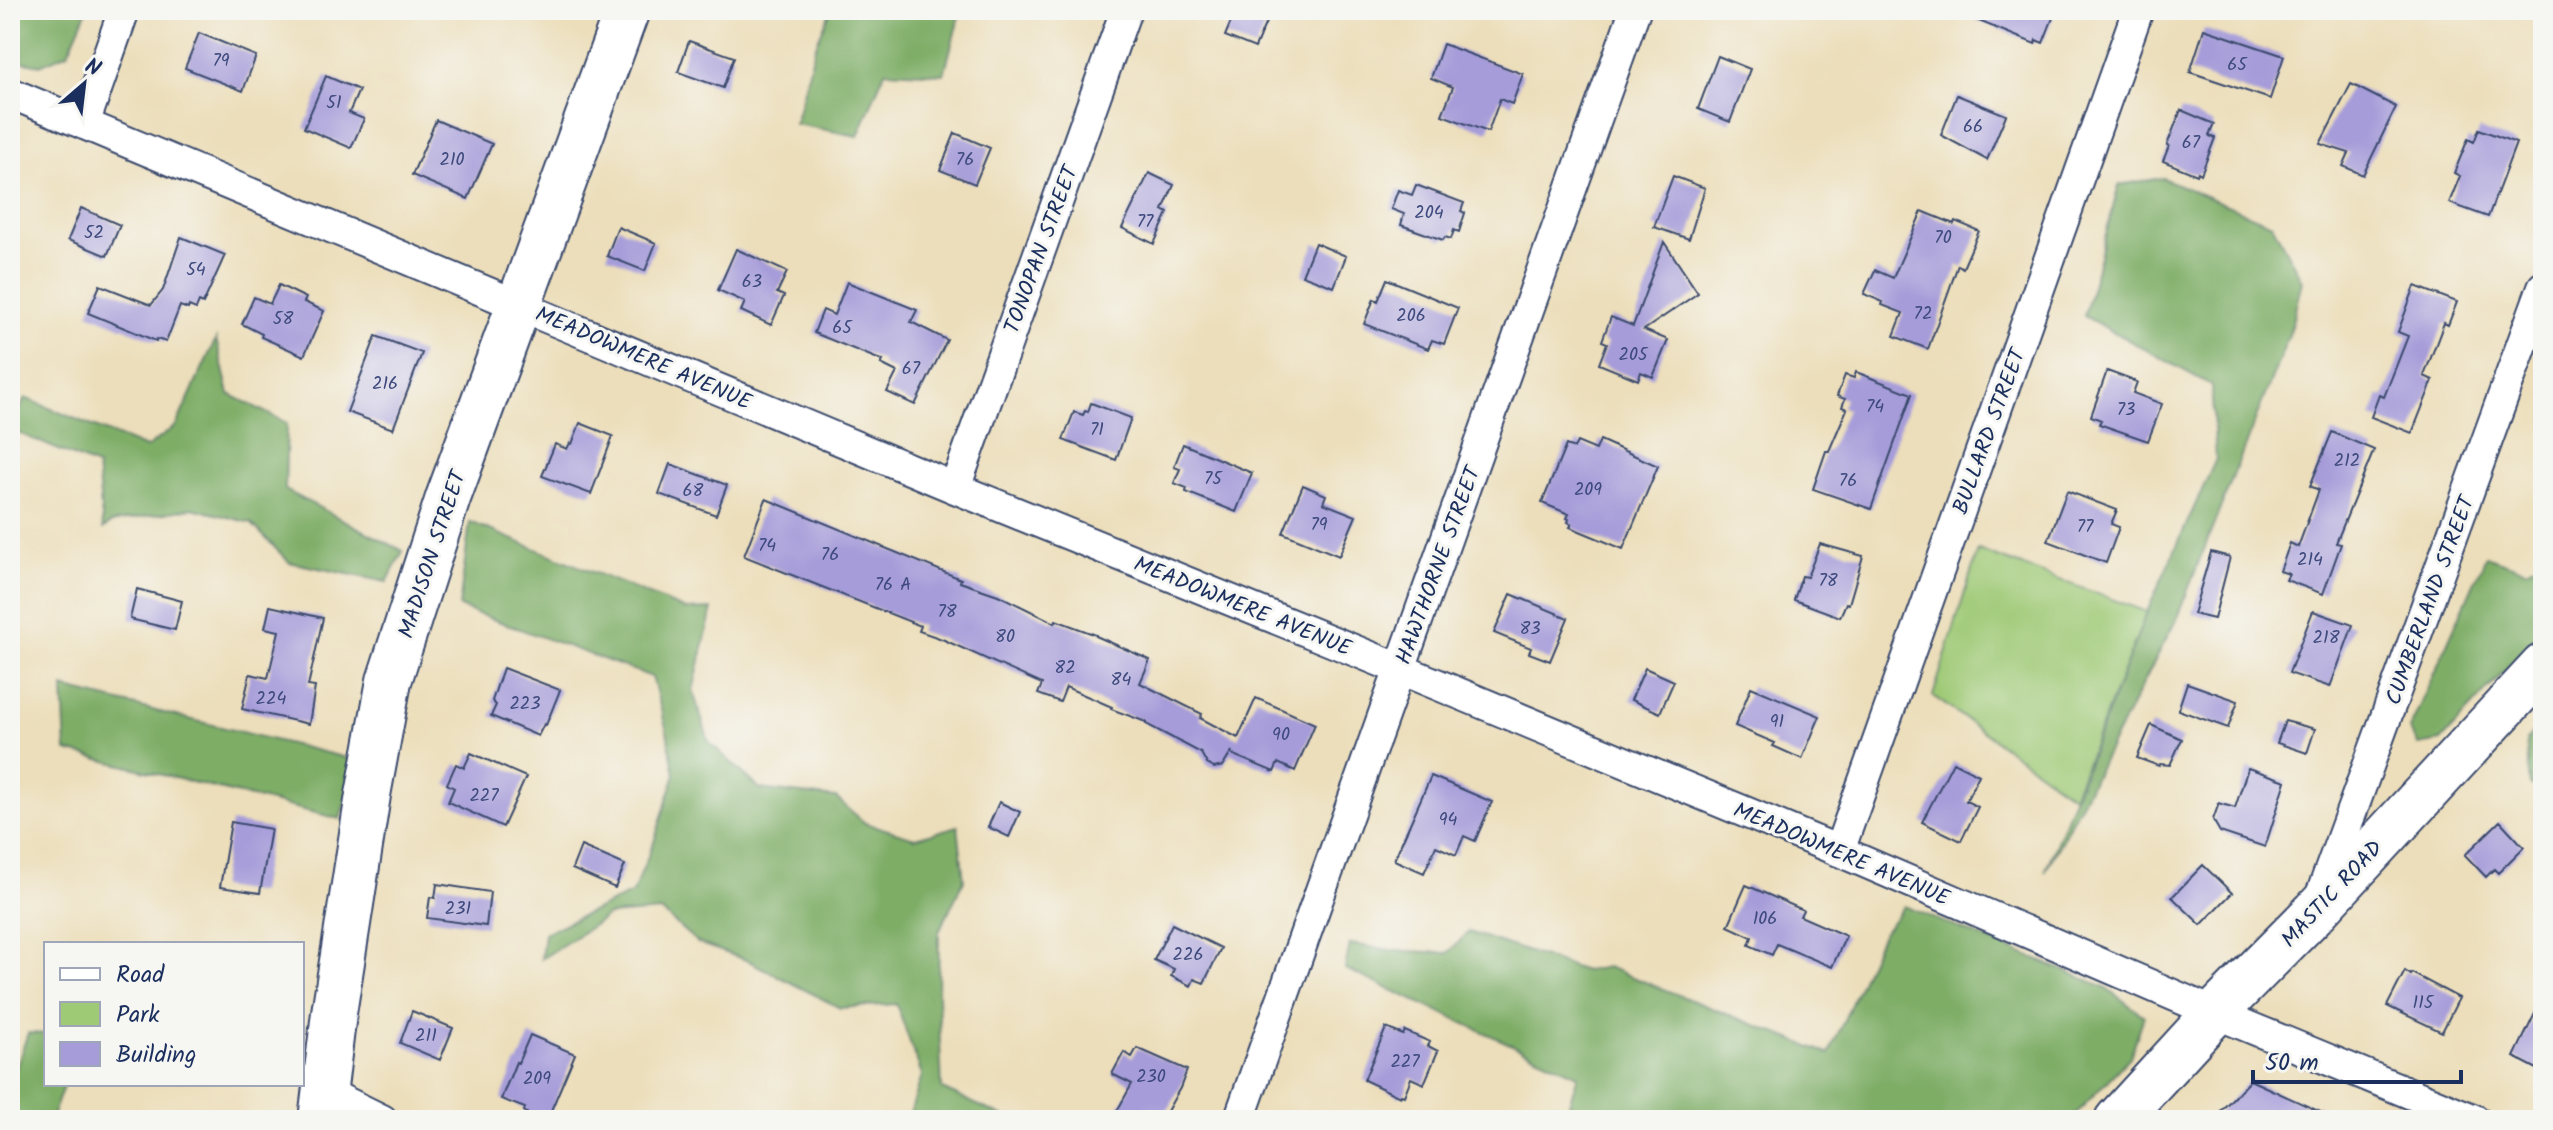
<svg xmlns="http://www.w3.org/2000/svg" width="2553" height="1130" viewBox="0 0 2553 1130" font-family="Kalam,sans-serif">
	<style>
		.green { fill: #9ec975; stroke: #5c7c6a; stroke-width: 2 }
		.forest { fill: #7ead66; stroke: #4c6e62; stroke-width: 2 }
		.building { fill: #a69cd9 }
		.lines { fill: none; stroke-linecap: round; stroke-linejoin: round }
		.street-casing { stroke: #3a496c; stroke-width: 34 }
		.secondary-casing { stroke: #3a496c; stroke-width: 48 }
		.street { stroke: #fff; stroke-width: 30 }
		.secondary { stroke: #fff; stroke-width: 44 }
		.labels { text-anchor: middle; stroke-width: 6; stroke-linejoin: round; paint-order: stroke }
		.number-label { font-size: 18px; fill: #3e4a7d }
		.street-label { font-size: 22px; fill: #1b2f5e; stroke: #f6f6f2 }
	</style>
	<rect width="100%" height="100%" fill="#f6f6f2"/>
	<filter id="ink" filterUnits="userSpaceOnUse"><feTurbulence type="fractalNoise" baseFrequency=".0125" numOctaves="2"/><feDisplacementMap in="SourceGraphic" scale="16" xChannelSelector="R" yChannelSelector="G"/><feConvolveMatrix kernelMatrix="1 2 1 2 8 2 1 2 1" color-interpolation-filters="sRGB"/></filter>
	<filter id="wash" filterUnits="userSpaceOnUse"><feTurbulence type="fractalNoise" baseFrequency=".006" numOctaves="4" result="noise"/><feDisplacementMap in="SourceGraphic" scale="32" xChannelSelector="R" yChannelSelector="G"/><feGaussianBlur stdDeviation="1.8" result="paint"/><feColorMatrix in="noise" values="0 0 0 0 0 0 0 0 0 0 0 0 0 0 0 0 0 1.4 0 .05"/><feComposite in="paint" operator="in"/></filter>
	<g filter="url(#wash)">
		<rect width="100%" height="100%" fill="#ecdeba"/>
		<!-- green -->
		<path class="green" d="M1978,550L2147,612L2073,796L1933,696Z"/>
		<!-- forest -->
		<path class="forest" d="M10,10H87L68,53L40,65L10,59Z
			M831,10H961L944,74L885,71L858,136L795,124L815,47Z
			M2163,178L2272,224L2302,281L2289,335L2176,620L2045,872L2147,612L2216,459L2211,385L2084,316L2119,185Z
			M216,339L229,394L287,423L285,490L403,551L387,582L289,562L251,523L192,508L111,523L103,529L97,466L11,430L25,398L146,448L176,426Z
			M470,522L686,610L712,609L693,691L709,742L760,789L836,798L865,823L915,838L958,826L964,880L939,932L938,995L942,1089L1011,1120H908L922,1075L896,1004L840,1008L749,961L698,943L661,911L609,915L541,959L544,933L633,893L655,839L675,775L667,731L652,677L459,607Z
			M2486,556L2526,570L2543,561V628L2441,741L2419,745L2409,730Z
			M63,688L359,761L340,819L66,751Z
			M2543,719V791L2530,785L2526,740Z
			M1904,906L2105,987L2144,1016L2130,1057L2070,1120H1564L1578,1075L1345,969L1350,944L1390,950L1448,953L1469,932L1585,971L1607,967L1829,1054L1881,936Z
			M28,1033L46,1034V1084H64L51,1120H10V1085Z"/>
		<g id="blocks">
			<!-- building -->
			<path class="building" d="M1236,10L1266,22L1255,48L1225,36Z
				M1952,10H2056L2043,43L2036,40L2035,44Z
				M2204,29L2284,56L2270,99L2190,72Z
				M199,33L256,56L243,91L185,68Z
				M689,41L734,57L723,88L678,72Z
				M1443,44L1523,74L1512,104L1500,99L1488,132L1442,115L1453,87L1431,78Z
				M1718,56L1750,69L1730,122L1698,109Z
				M326,76L359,90L349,113L364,119L351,148L304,128Z
				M2351,84L2396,107L2363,175L2343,166L2349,153L2320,144Z
				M1957,95L2006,115L1987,160L1941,135Z
				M2181,110L2214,124L2209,136L2215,138L2201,174L2198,172L2197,175L2163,161L2169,146L2167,145Z
				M436,120L492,144L468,199L412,175Z
				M2479,129L2516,143L2488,217L2449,203L2460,176L2454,173L2468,139L2474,142Z
				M955,133L990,148L975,184L940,170Z
				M1149,173L1174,185L1163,210L1168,213L1154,244L1122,228Z
				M1673,176L1705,188L1689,239L1654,227Z
				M1416,185L1464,203L1461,211L1465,213L1459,232L1454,230L1451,239L1445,237L1443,240L1401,225L1404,214L1391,209L1398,190L1412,195Z
				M81,208L120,225L107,256L68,240Z
				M1922,211L1954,224L1955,221L1979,231L1963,268L1958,265L1928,349L1894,336L1903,313L1882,305L1883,302L1864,294L1875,270L1893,278Z
				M618,227L656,243L645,271L607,256Z
				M181,237L225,255L203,304L199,302L196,309L189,306L188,309L180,306L166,342L157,339L156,341L88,313L100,285L151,305L163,290Z
				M1664,242L1698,293L1644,330L1668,340L1653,377L1641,372L1638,380L1599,364L1607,343L1602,341L1611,317L1633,326Z
				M1315,243L1346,256L1334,287L1302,275Z
				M736,249L787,272L777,293L784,296L771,325L741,311L745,302L718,290Z
				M1387,279L1458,308L1444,344L1432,340L1428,349L1364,324L1374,299L1378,301Z
				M847,282L917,310L911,322L947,340L915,405L887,392L897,372L881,364L883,361L814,333L823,310L834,315Z
				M279,285L306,298L304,302L324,311L304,356L261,337L262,334L242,324L254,297L270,304Z
				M2415,286L2457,302L2448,325L2444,323L2424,376L2433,380L2412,433L2371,417L2379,395L2384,397L2408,336L2398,332Z
				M376,336L422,353L393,429L347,412Z
				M2107,371L2137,382L2133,393L2162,404L2148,441L2099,424L2101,420L2091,416Z
				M1856,372L1912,394L1871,509L1813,489L1826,451H1829L1847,409L1842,407L1845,399L1837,396L1845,375L1854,378Z
				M1091,403L1131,418L1116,460L1063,440L1074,412L1083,415L1085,411L1088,412Z
				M580,423L613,436L591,494L542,476L555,444L567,449L570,443L572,444Z
				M2332,432L2374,450L2336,543L2341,544L2323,594L2286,580L2289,574L2280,571L2290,543L2298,547L2319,490L2310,486Z
				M1600,440L1658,466L1623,549L1570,527L1572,524L1568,522L1569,519L1567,518L1569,514L1542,503L1566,445L1574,448L1577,442L1596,450Z
				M1183,444L1252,473L1236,512L1186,492L1187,488L1174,483L1180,469L1174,467Z
				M670,464L727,485L716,515L659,494Z
				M1303,485L1326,495L1323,503L1356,516L1339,556L1283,533Z
				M2067,491L2117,510L2111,524L2119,527L2106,563L2048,541Z
				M766,499L961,579L960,582L998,595L1055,623L1056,620L1096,635V636L1150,660L1140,683L1202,714L1200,718L1238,738L1256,698L1315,724L1295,771L1278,763L1274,772L1231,754L1232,751L1223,766L1214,768L1207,764L1201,753L1146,724V722L1111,709L1112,707L1066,687L1060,702L1038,694L1042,684L942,639L919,631L921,626L744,556Z
				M1820,544L1863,556L1849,604L1846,603L1840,617L1794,600L1802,576L1807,577Z
				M2211,552L2230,557L2214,619L2193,614Z
				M137,589L182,601L175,630L130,619Z
				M1511,594L1568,618L1550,661L1529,653L1531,648L1494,633Z
				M270,606L323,618L308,686L315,687L309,724L242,709L250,674L268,678L279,631L265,628Z
				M2313,611L2353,625L2330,687L2289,673Z
				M503,668L560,690L546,725L544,724L538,736L491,716L496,705L492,701Z
				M1645,668L1674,681L1660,713L1631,700Z
				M2187,683L2238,701L2228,728L2178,710Z
				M1751,687L1820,716L1802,759L1773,746L1775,743L1735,726Z
				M2285,721L2315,729L2307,753L2277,743Z
				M2151,725L2182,739L2170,765L2160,764L2159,766L2137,758Z
				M471,753L526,777L503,827L448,802L454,788L447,784L456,764L464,768Z
				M1953,762L1979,775L1966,801L1978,807L1961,841L1922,822Z
				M2248,768L2286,781L2265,847L2220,832L2213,820L2219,803L2235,808Z
				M1431,776L1492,802L1475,841L1464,836L1456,855L1436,846L1424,873L1394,860Z
				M999,802L1020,812L1009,837L988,827Z
				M2500,821L2524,847L2498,873L2494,869L2486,877L2465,855Z
				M231,822L271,829L260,893L220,887Z
				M581,846L625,865L615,888L572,869Z
				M2203,865L2232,893L2201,925L2172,897Z
				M437,884L490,892L486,926L427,918L430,897L435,898Z
				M1746,885L1803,910L1800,916L1846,936L1832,967L1777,944L1772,955L1749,945L1752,937L1728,926Z
				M1172,924L1221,948L1204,983L1194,979L1191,986L1171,976L1174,969L1154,960Z
				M2405,971L2411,975L2412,973L2459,998L2442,1032L2387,1006Z
				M2543,997V1072L2514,1057Z
				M412,1011L453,1028L440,1060L400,1043Z
				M1386,1028L1403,1035L1405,1031L1430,1042L1428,1046L1438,1051L1424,1084L1411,1078L1404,1096L1401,1095L1400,1097L1364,1080Z
				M530,1035L575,1054L547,1120H524L527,1113L524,1111L525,1108L501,1099L516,1062L518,1063Z
				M1137,1048L1187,1070L1180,1088L1162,1120H1112L1132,1084L1112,1074L1124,1052L1132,1057Z
				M2250,1080L2338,1120H2212Z"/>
		</g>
	</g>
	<g filter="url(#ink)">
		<use href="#blocks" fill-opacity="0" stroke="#3a496c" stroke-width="2"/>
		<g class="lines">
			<defs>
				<path id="street" d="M10,93L955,488L1400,669L1839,851L2215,1013L2475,1120
					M84,124L124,10
					M955,488L1126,10
					M1839,851L2138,10
					M2320,898L2543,287
					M325,1092L382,1120
					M1239,1120L1635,10"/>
				<path id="secondary" d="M321,1120L334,1013L368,795L389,681L448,498L627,10
					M2117,1120L2215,1013L2315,912L2543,666"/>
			</defs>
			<!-- street casing -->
			<use href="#street" class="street-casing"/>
			<!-- secondary casing -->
			<use href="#secondary" class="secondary-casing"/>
			<!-- street -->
			<use href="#street" class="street"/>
			<!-- secondary -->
			<use href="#secondary" class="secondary"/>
		</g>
	</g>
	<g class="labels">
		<!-- number labels -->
		<g class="number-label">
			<text x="221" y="66">79</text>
			<text x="2237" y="70">65</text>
			<text x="334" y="108">51</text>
			<text x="1973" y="132">66</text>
			<text x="2191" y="148">67</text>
			<text x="452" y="165">210</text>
			<text x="965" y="165">76</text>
			<text x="1429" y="218">204</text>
			<text x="1145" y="227">77</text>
			<text x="94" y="238">52</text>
			<text x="1943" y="243">70</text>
			<text x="196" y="275">54</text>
			<text x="752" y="287">63</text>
			<text x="1923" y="319">72</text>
			<text x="1411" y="321">206</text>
			<text x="283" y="324">58</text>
			<text x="842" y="333">65</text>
			<text x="1633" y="360">205</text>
			<text x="911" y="374">67</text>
			<text x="385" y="389">216</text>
			<text x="1875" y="412">74</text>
			<text x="2126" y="415">73</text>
			<text x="1097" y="435">71</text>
			<text x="2347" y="466">212</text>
			<text x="1213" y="484">75</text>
			<text x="1848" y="486">76</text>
			<text x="1588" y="495">209</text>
			<text x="693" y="496">68</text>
			<text x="1319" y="530">79</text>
			<text x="2085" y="532">77</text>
			<text x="767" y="551">74</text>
			<text x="830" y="560">76</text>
			<text x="2310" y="565">214</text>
			<text x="1828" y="586">78</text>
			<text x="893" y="590">76 A</text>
			<text x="947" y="617">78</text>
			<text x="1530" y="634">83</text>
			<text x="1005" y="642">80</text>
			<text x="2326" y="643">218</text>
			<text x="1065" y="673">82</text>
			<text x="1121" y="685">84</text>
			<text x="271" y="704">224</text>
			<text x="525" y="709">223</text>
			<text x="1777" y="727">91</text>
			<text x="1281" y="740">90</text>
			<text x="484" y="801">227</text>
			<text x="1448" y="825">94</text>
			<text x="458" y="914">231</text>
			<text x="1765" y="924">106</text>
			<text x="1188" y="960">226</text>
			<text x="2423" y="1008">115</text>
			<text x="426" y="1041">211</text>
			<text x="1405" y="1067">227</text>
			<text x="1151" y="1082">230</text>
			<text x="537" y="1084">209</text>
		</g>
		<!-- street labels -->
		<g class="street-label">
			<text transform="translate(1040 249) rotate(-70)" y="8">TONOPAN STREET</text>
			<text transform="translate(644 357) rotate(23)" y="8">MEADOWMERE AVENUE</text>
			<text transform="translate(1988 431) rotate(-70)" y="8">BULLARD STREET</text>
			<text transform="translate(431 554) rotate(-72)" y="8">MADISON STREET</text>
			<text transform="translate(1437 565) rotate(-70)" y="8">HAWTHORNE STREET</text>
			<text transform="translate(2429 600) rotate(-70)" y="8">CUMBERLAND STREET</text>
			<text transform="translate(1243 605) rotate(22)" y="8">MEADOWMERE AVENUE</text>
			<text transform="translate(1842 853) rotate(23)" y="8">MEADOWMERE AVENUE</text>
			<text transform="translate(2331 893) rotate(-47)" y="8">MASTIC ROAD</text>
		</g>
	</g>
	<!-- margin -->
	<rect width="2553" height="1130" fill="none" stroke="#f6f6f2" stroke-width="40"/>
	<!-- legend -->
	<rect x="44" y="942" width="260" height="144" fill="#f6f6f2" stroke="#9ea6b7" stroke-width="2"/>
	<rect x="60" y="968" width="40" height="12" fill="#ffffff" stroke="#9ea6b7" stroke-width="2"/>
	<text x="116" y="982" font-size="24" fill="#1b2f5e">Road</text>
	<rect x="60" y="1002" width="40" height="24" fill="#9ec975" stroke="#9ea6b7" stroke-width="2"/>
	<text x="116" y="1022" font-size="24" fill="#1b2f5e">Park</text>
	<rect x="60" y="1042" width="40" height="24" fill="#a69cd9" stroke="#9ea6b7" stroke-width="2"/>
	<text x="116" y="1062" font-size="24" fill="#1b2f5e">Building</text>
	<!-- north arrow -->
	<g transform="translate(84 84) rotate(28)" stroke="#f6f6f2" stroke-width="6" paint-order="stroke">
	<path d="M0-6L14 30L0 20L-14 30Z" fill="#1b2f5e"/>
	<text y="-12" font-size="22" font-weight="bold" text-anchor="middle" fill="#1b2f5e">N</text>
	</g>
	<!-- scale -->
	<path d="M2253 1070v12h208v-12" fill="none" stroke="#1b2f5e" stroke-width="4"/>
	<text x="2265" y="1070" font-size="24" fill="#1b2f5e" stroke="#f6f6f2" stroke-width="6" paint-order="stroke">50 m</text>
</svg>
